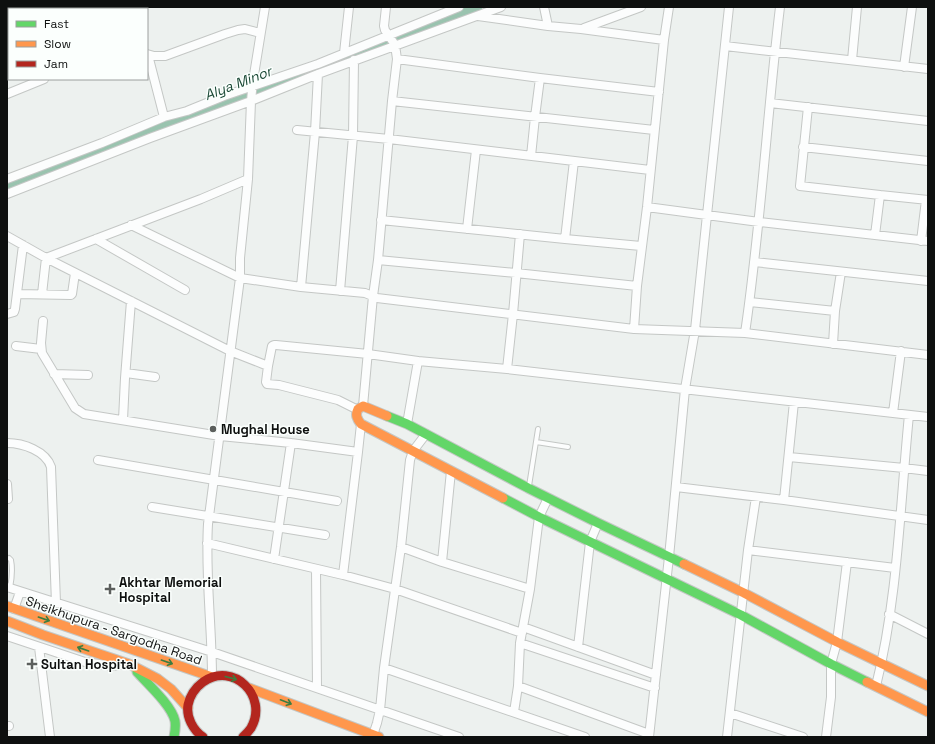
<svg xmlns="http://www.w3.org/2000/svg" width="935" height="744" viewBox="0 0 935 744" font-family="'Space Grotesk',sans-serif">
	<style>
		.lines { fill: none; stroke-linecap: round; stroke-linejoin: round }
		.canal { stroke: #9ac3af; stroke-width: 9 }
		.lane-casing { stroke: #c4c7c5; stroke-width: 6 }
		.street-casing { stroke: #c4c7c5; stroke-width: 10 }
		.fast-casing { stroke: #c4c7c5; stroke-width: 11 }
		.slow-casing { stroke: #c4c7c5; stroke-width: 11 }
		.jam-casing { stroke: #c4c7c5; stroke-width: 11 }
		.lane { stroke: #fcfdfd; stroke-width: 4 }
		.street { stroke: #fcfdfd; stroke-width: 8 }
		.fast { stroke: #63d668; stroke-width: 9 }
		.slow { stroke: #ff974d; stroke-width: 9 }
		.jam { stroke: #b3261e; stroke-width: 9 }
		.oneway { stroke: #3d7d40 }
		.poi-dot { fill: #5c5f5d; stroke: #fbfffd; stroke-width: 1.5 }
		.labels { text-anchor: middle; stroke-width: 3; stroke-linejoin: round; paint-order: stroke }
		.poi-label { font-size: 13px; font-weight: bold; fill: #0e100f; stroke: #fbfffd; text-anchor: start }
		.street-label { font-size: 13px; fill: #0e100f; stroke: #fbfffd }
		.water-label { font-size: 14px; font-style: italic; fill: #1a4835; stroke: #fbfffd }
	</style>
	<rect width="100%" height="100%" fill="#edf1ef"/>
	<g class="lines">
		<!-- canal -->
		<path class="canal" d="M335,61L478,7
			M7,185L310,70"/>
		<defs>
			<path id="lane" d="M536,442L568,447
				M529,486L538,429
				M9,558L11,560C13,570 12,578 10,588"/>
			<path id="street" d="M544,7L548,26
				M478,16L548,26L581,29L664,40
				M584,28L641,7
				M7,33L9,34
				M725,46L928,69
				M344,53L349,7
				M147,54L154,56H165L225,34L238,30L245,29L260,33
				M148,55L164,117
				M397,59L540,78L659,92
				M852,60L857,7
				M904,67L912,7
				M7,94L44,79
				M392,101L654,130
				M770,103L928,121
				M808,107L800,186L880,195L928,200
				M297,130L389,139L650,170
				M803,147L928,161
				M531,156L535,117L540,78
				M7,179L102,143L164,117L187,111L224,96L318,64L459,7
				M7,194L150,138L251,101L318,74L501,7
				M647,207L759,222L928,241
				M381,220L565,239L641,246
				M131,225L240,278L301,287L365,293L377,298L634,329L745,333L928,355
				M467,229L476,150
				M875,235L880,195
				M7,236L46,258L230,351L268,366
				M96,239L185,290
				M565,239L574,161
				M921,241L926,200
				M378,260L516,273L637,286
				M754,262L928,281
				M301,287L315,132L318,74
				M340,291L353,136L354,60
				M17,294L71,295L72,294L75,273
				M42,294L46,258L201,199L248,179
				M750,302L835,311
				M7,314L14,312L15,309L23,245
				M43,321L41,343L42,353L75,408L84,414L220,436L291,443L358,452
				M634,329L637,286L647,207L664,40L669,7
				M745,333C761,225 767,115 780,7
				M833,344L835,311L841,272
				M16,346L41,349
				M507,369L513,314L520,234
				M126,373L155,377
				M54,374L88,375
				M363,406L373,296L378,260L392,101L397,59L395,45L385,30L384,26L386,7
				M358,410L338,400L279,385L267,384L266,382L268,366L272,346L274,345H276L368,354L418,361L507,369L928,417
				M893,413L901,351
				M123,420L125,378L131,301
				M407,424L418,361
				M7,443C23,443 46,451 51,467L56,603
				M789,457L904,468L928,471
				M98,460L337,501
				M7,484L8,499
				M676,487L784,500L928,520
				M784,500L794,402
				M152,507L325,535
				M207,543L343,575L395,589L522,633
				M401,547L442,562L530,589
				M748,550L895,568
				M274,559L291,443
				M442,562L451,471
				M316,569L317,688
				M343,575L358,452L361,424
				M7,587L212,652L459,737
				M14,609L20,592
				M889,614L928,634
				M523,627L656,675
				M7,636L85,662L113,666L120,665
				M520,643L655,688
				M39,647L50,737
				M578,647L590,542L598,523
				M384,668L585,737
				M212,677C212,626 205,575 208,524L240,278V258L248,179L251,101L253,81L265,7
				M518,686L649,734
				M876,686C898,598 900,505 909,415
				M514,712L518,686L520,643L530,589L539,517L548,498
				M730,713L803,737
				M7,726H9
				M373,735L377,723L380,710L384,668L401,547L410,460L413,451L426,434
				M649,737L669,557L685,389L695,330L707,215L729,7
				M727,737L748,550L756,497
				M826,737L831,697V664L837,642L847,562"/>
			<path id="fast" d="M387,416L407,424L528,488L598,523L684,564
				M503,498L539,517L741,615L831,664L867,682
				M137,672C148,684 172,706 175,721C176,727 175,732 174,737"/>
			<path id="slow" d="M387,416L363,406L358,409C355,415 357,419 361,424L503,498
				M684,564L744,593L837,642L928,686
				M7,606L212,677
				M7,621L43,635L129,664L158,679L171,689L188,708
				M867,682L928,712
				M249,688L379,737"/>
			<path id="jam" d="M203,737C193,730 186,717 188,705C190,695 195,688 203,682C233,661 269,696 251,728C249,731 246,734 243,737"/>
		</defs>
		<!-- lane casing -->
		<use href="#lane" class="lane-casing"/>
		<!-- street casing -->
		<use href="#street" class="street-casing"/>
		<!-- fast casing -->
		<use href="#fast" class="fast-casing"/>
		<!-- slow casing -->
		<use href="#slow" class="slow-casing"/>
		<!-- jam casing -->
		<use href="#jam" class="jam-casing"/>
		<!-- lane -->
		<use href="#lane" class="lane"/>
		<!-- street -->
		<use href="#street" class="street"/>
		<!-- fast -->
		<use href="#fast" class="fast"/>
		<!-- slow -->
		<use href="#slow" class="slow"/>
		<!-- jam -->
		<use href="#jam" class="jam"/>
	</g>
	<!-- one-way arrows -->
	<defs><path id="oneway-shaft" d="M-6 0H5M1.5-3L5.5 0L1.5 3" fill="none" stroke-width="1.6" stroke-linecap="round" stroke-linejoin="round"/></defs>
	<g class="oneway">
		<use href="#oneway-shaft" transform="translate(44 619) rotate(19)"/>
		<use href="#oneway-shaft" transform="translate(83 649) rotate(-161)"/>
		<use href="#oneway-shaft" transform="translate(167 662) rotate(19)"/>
		<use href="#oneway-shaft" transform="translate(231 678) rotate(15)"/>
		<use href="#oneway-shaft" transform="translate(286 702) rotate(21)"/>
	</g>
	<!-- markers -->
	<g class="poi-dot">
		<circle cx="213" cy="429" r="4"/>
		<path d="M108 583h4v4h4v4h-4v4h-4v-4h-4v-4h4z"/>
		<path d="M30 658h4v4h4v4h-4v4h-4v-4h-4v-4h4z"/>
	</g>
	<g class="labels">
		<!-- poi labels -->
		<g class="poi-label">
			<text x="221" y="434">Mughal House</text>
			<text x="119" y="587">Akhtar Memorial<tspan x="119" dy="15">Hospital</tspan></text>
			<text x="41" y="669">Sultan Hospital</text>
		</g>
		<!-- street labels -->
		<g class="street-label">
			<text transform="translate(114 630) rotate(19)" y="5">Sheikhupura - Sargodha Road</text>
		</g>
		<!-- water labels -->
		<g class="water-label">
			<text transform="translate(238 83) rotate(-21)" y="5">Alya Minor</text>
		</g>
	</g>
	<!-- border -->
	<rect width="935" height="744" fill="none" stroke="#0e100f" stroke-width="16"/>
	<!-- legend -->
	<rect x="8" y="8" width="140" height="72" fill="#fbfffd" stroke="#9c9f9e"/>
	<rect x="16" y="21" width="20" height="6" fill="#63d668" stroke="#9c9f9e"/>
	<text x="44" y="28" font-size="12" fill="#0e100f">Fast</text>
	<rect x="16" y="41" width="20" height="6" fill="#ff974d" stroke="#9c9f9e"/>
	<text x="44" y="48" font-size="12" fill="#0e100f">Slow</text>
	<rect x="16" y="61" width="20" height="6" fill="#b3261e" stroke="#9c9f9e"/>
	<text x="44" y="68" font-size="12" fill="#0e100f">Jam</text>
</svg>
